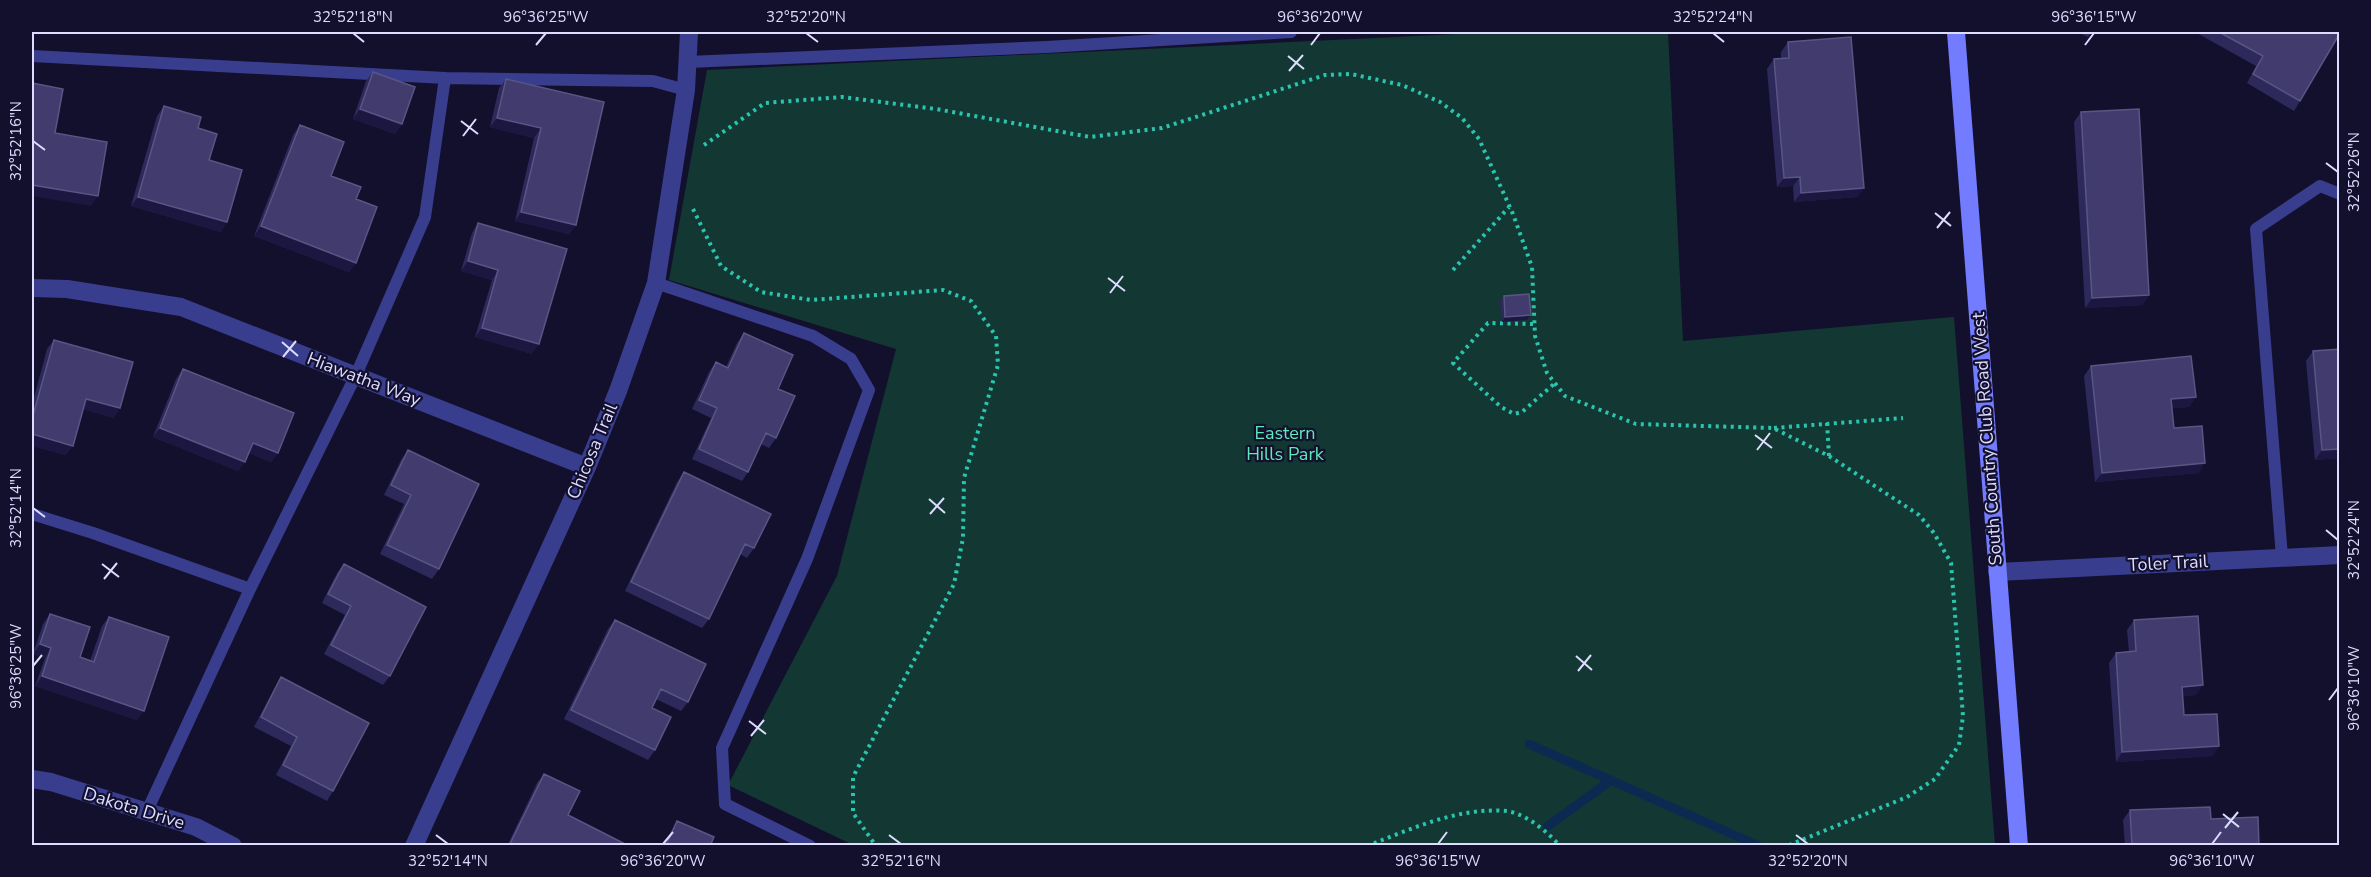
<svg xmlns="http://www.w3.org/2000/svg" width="2371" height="877" viewBox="0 0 2371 877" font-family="'Nunito Sans',sans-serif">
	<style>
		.green { fill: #133833 }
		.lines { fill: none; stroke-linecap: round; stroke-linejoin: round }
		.stream { stroke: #0a2a52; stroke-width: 9 }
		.path { stroke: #2ac5af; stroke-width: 4; stroke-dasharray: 3 4.5; stroke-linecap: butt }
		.lane { stroke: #393d8e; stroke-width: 12 }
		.street { stroke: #393d8e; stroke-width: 18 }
		.secondary { stroke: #737bff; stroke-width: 18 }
		.wall { fill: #2e295b }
		.shaded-wall { fill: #1b1741 }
		.building { fill: #413c6d; stroke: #595584; stroke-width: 1.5 }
		.ticks { fill: none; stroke: #dddcff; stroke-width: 2 }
		.labels { text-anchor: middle; stroke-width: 4.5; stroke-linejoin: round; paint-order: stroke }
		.street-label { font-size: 18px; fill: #dddcff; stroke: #13102d }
		.park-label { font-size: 18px; fill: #60e7ba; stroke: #13102d }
		.neatline { fill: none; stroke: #dddcff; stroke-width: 2 }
		.ticks-label { font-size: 15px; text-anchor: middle; fill: #dddcff }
	</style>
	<rect width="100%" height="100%" fill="#13102d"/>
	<!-- green -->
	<path class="green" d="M1500,32H1668L1683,341L1954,317L1995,845H853L728,785L837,576L896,349L669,280L707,70Z"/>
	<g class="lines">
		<!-- stream -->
		<path class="stream" d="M1529,744L1759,846
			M1548,826L1610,781"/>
		<!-- path -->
		<path class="path" d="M704,145L765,103L842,97L936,109L1090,137L1162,128L1325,75L1351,74L1402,85L1440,102L1462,118L1479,139L1513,214L1532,267L1535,336L1547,373L1565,396L1636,424L1773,428L1829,456L1919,515L1934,533L1951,563L1963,716L1959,745L1935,779L1907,797L1787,846
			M693,209L721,266L761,292L811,300L943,290L971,301L996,336L998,365L964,478L963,538L954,584L853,777V813L876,846
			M1453,270L1509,207
			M1533,324L1488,323L1453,363L1501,407L1514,414L1522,412L1555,383
			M1827,423L1829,456
			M1774,428L1903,418
			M1367,846C1411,829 1458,807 1506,811C1525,813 1548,832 1560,846"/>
		<!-- lane -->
		<path class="lane" d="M32,56L445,78L653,81L686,90
			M688,62L1047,47L1291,32
			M656,283L813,336L851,359L869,390L807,559L722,748L725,804L810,846
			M32,514L93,533L250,589
			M2282,557L2256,229L2320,186L2340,194
			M147,811L250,589L356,375L425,217L445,78"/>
		<!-- street -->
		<path class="street" d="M32,288L67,289L181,307L587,467
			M1997,572L2340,555
			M32,779L51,782L196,827L233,846
			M414,846L587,467L618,391L656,283L686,90L689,32"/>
		<!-- secondary -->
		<path class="secondary" d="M1956,32L2019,846"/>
	</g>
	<!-- wall -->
	<path class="wall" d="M2077,32H2092L2088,37Z
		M2195,32H2340L2300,101L2294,111L2247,83L2256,66Z
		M1788,42L1864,188L1857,197L1794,202L1793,186L1777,187L1767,69L1774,59L1781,58V52Z
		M373,72L402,124L395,134L353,119L366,81Z
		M506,79L604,102L576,225L569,234L515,221L534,138L490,127L499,88Z
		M164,106L198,128L209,160L221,232L131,206L157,116Z
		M2081,112L2149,295L2142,305L2085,308L2074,122Z
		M300,125L331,176L356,263L349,272L254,236L293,135Z
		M478,223L532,354L475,337L492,280L461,271L472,233Z
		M1504,296L1531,315L1527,320L1502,322L1500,301Z
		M744,333L778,389L776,438L769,448L761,444L748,472L742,481L692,459L711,418L692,409L709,372L716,362L726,367L737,343Z
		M54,340L114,418L83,409L66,455L32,446V405L47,349Z
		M2313,351L2340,458L2315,460L2306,361Z
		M2091,366L2196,397L2189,407L2172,408L2174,428L2199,473L2095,482L2084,376Z
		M183,369L278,453L271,462L249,453L245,462L238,471L153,437L176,379Z
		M408,450L439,569L432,579L380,554L404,504L384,495L401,460Z
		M684,472L754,548L747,558L740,554L709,619L702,628L625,591L677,482Z
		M344,564L390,676L383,685L324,654L345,615L322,603L337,573Z
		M50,614L80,657L90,661L102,626L109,617L137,720L35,686L45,658L33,654L43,624Z
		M615,620L688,702L681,711L656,699L652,708L655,750L648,760L564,719L608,629Z
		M2134,620L2196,695L2183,696L2184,715L2219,746L2212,756L2116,762L2109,663L2116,653L2129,652L2127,630Z
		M281,677L333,791L327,801L276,775L291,746L254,727L275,687Z
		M544,774L568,815L629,846H507L537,783Z
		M2130,810L2211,819L2259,846H2125L2123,820Z
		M677,821L710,846H664L671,831Z"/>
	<!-- shaded-wall -->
	<path class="shaded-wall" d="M360,109L402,124L395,134L353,119Z
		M497,118L541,128L534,138L490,127Z
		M1800,177L1793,186L1777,187L1784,178Z
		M32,185L98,196L91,206L32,196Z
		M1864,188L1857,197L1794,202L1801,193Z
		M138,197L227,222L221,232L131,206Z
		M521,212L576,225L569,234L515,221Z
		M261,226L356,263L349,272L254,236Z
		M468,261L498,270L492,280L461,271Z
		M2149,295L2142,305L2085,308L2092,298Z
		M1531,315L1527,320L1502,322L1505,317Z
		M482,328L539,344L532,354L475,337Z
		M2196,397L2189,407L2164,409L2171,399Z
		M86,399L120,408L114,418L79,408Z
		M160,428L245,462L238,471L153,437Z
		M32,434L73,446L66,455L32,446Z
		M253,443L278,453L271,462L246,452Z
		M2340,449V458L2315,460L2322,450Z
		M2205,463L2199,473L2095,482L2102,473Z
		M40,644L51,648L45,658L33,654Z
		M42,676L144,711L137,720L35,686Z
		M2203,685L2196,695L2175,697L2182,687Z
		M2219,746L2212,756L2116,762L2122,752Z"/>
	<!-- building -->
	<path class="building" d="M2219,32H2340V33L2300,101L2253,74L2263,56Z
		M1851,37L1864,188L1801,193L1800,177L1784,178L1774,59L1789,58L1788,42Z
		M373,72L415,87L402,124L360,109Z
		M506,79L604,102L576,225L521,212L541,128L497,118Z
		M32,83L63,89L55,133L107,142L98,196L32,185Z
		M164,106L201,117L198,128L217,134L209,160L242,170L227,222L138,197Z
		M2139,109L2149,295L2092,298L2081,112Z
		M300,125L344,142L331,176L361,187L356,199L377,207L356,263L261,226Z
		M478,223L567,249L539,344L482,328L498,270L468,261Z
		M1529,294L1531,315L1505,317L1504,296Z
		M744,333L793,355L778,389L795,396L776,438L766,433L748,472L699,449L717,408L699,400L716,362L728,368Z
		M54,340L133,362L120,408L86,399L73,446L32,434V419Z
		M2340,349V449L2322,450L2313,351Z
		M2191,356L2196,397L2171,399L2174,428L2202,426L2205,463L2102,473L2091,366Z
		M183,369L294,413L278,453L253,443L245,462L160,428Z
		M408,450L479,484L439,569L387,545L411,495L391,485Z
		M684,472L771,514L754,548L745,544L709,619L631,582Z
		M344,564L426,607L390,676L331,645L351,606L328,594Z
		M50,614L90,627L80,657L94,662L109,617L169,637L144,711L42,676L51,648L40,644Z
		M2198,616L2203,685L2182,687L2184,715L2217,714L2219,746L2122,752L2116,653L2136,651L2134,620Z
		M615,620L706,664L688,702L661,689L652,708L671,717L655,750L571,710Z
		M281,677L369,723L333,791L283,765L297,737L261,717Z
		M544,774L580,791L568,815L629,846H509Z
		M2210,807L2211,819L2258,817L2259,846H2132L2130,810Z
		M677,821L714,837L710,846H666Z"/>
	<!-- ticks -->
	<path class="ticks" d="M353,33L364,42M806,33L818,42M1713,33L1724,42M536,45L546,33M1311,45L1320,33M2085,45L2094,33M1288,56L1304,69M1289,71L1303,55M461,121L478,134M463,136L476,119M33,141L45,150M2326,163L2338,172M1935,213L1951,226M1937,228L1950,212M1108,278L1125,291M1110,293L1123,276M282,342L298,356M283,357L296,341M1755,435L1772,448M1757,450L1770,433M929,499L945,513M33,508L45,517M930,514L944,498M2326,530L2338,540M102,564L119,577M104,579L117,563M1576,656L1592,670M33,666L42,655M1578,671L1591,655M2329,700L2338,688M749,721L766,734M751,736L764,720M2223,814L2239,827M2225,828L2238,812M436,835L448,844M889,835L901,844M1796,835L1808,844M663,844L673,832M1438,844L1447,832M2212,844L2221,832"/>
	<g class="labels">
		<!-- street labels -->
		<g class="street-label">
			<text transform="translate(364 379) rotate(21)" y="6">Hiawatha Way</text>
			<text transform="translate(1987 439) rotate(-94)" y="6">South Country Club Road West</text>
			<text transform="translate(592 451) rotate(-67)" y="6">Chicosa Trail</text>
			<text transform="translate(2168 563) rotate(-3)" y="6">Toler Trail</text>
			<text transform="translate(134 808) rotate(17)" y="6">Dakota Drive</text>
		</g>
		<!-- park labels -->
		<g class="park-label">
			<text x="1285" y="439">Eastern<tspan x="1285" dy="21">Hills Park</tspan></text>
		</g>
	</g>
	<!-- border -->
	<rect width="2371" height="877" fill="none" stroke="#13102d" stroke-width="66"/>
	<rect x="33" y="33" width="2305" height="811" class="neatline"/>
	<g class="ticks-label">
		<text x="353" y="22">32°52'18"N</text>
		<text x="546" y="22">96°36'25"W</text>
		<text x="806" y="22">32°52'20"N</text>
		<text x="1320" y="22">96°36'20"W</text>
		<text x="1713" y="22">32°52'24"N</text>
		<text x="2094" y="22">96°36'15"W</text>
		<text transform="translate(16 141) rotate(-90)" y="5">32°52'16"N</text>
		<text transform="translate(2354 172) rotate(-90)" y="5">32°52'26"N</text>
		<text transform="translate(16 508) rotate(-90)" y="5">32°52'14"N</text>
		<text transform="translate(2354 540) rotate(-90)" y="5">32°52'24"N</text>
		<text transform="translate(16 666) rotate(-90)" y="5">96°36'25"W</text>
		<text transform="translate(2354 688) rotate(-90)" y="5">96°36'10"W</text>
		<text x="448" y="866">32°52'14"N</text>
		<text x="663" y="866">96°36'20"W</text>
		<text x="901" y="866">32°52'16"N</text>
		<text x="1438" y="866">96°36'15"W</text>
		<text x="1808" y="866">32°52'20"N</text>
		<text x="2212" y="866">96°36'10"W</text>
	</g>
</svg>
